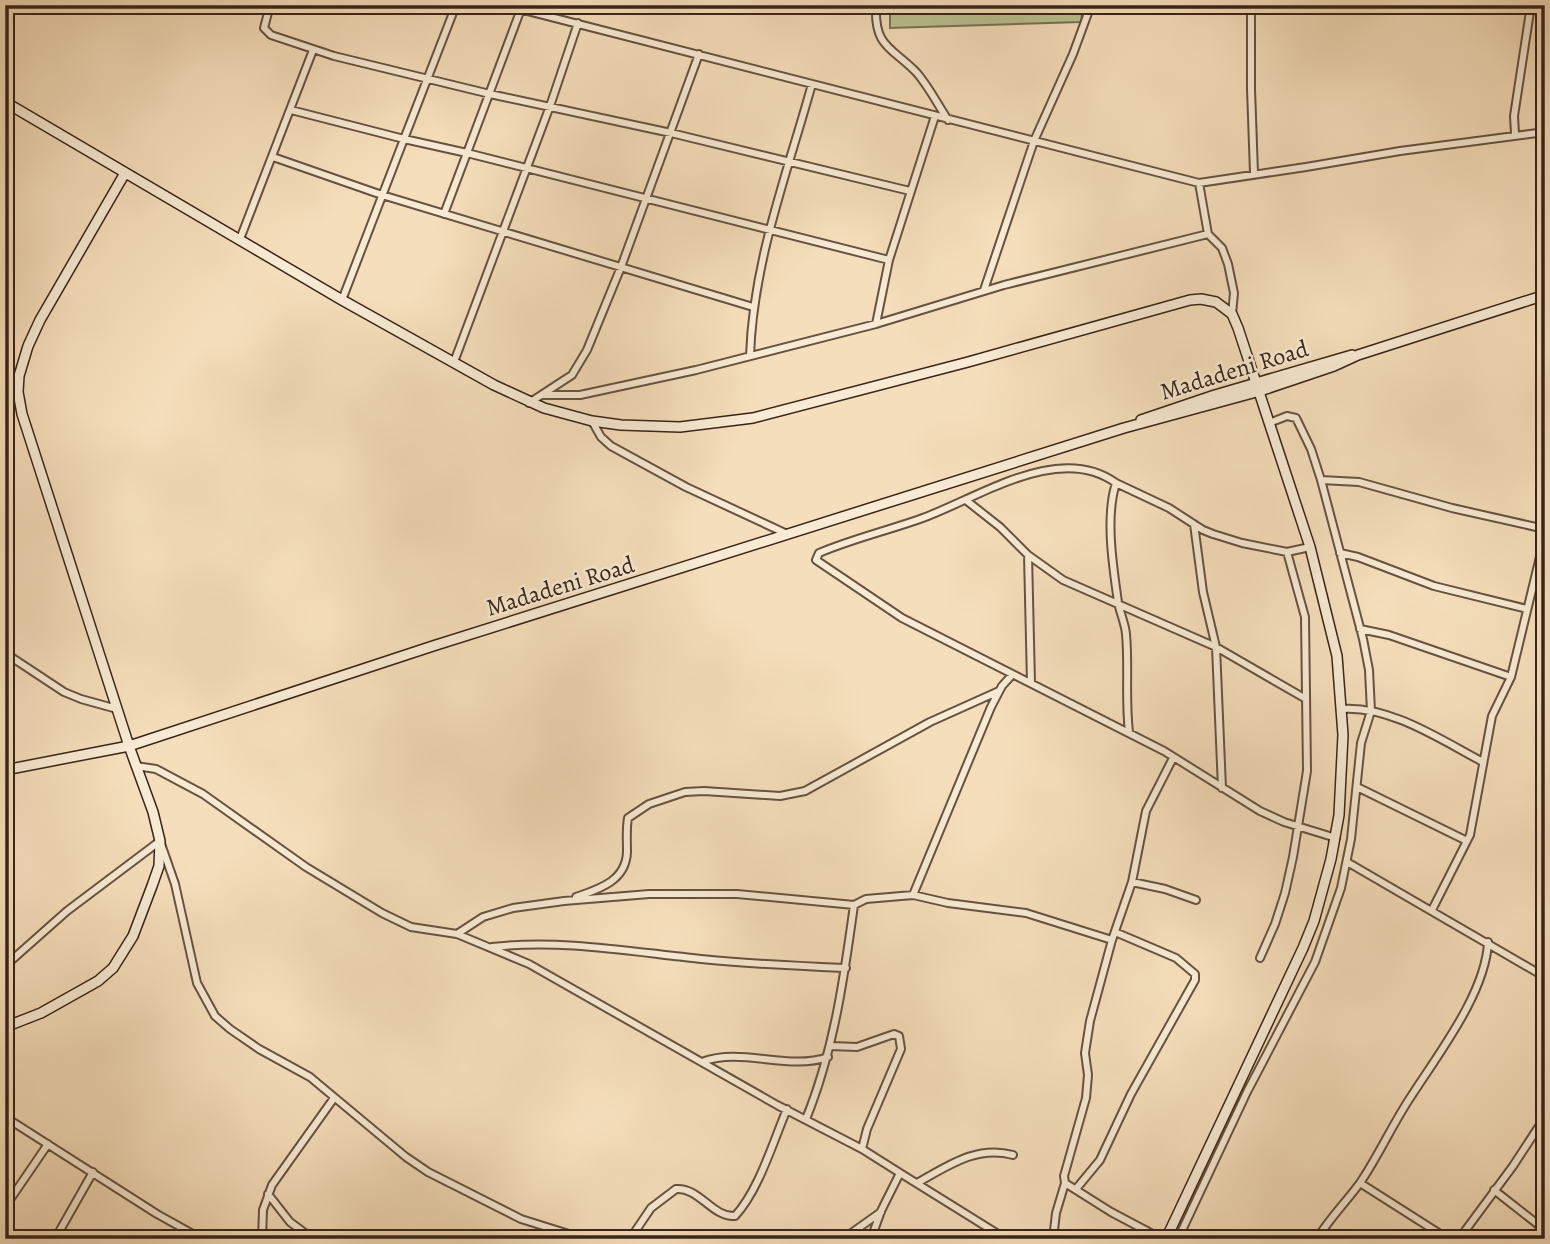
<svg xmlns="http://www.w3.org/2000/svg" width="1550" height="1244" viewBox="0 0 1550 1244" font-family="Alegreya,serif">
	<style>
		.green { fill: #bac292; stroke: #797355; stroke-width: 2 }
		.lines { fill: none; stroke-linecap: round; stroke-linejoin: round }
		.street-casing { stroke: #675241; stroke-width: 10 }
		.secondary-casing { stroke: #382418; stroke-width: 12 }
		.street { stroke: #f8ead3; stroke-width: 6 }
		.secondary { stroke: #f8ead3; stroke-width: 9 }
		.labels { text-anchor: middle; stroke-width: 5; stroke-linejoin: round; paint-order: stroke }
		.street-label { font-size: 24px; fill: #382418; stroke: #f8ead3 }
	</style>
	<rect width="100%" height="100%" fill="#f5debb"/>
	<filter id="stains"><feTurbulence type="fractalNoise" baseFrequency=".00286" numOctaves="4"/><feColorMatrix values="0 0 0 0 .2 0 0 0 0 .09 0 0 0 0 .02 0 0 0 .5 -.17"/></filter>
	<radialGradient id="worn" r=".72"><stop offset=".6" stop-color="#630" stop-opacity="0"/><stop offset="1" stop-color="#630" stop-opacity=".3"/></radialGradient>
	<!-- green -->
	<path class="green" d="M890,5H1083L1081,22L890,28Z"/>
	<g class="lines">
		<defs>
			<path id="street" d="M270,5L264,28L271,35L334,56L490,94L671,133L910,191
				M504,5L1199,183L1306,167L1400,151L1545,132
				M876,5C874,48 892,47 917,73C929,87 938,105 948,120
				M1139,5H1156
				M1251,5V89L1254,173
				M291,110L404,139L456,5
				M1515,134L1514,116L1531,5
				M273,157L382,195L753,307
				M1199,183L1208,234L1222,248L1228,264L1234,293L1232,314
				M444,214L467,153L889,260
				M240,239L313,50
				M984,290L1034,141L1073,54L1091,5
				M342,300L404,139L467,153L521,9
				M876,324L889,260L935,116
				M750,356C753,262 787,174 812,84
				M454,362L550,106L578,23
				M5,382L19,376
				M543,395H580L696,370L876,324L1004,285L1208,234
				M529,403L572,375L587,350L621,267L699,54
				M592,421L601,437L611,446L686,487L787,534
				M1321,480L1359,482L1452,508L1545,529
				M1116,483C1059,441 977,499 920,519C886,531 852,539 819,553L816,560L902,618L1164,751L1260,811L1284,822L1336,838
				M967,501L1000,527L1028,555L1063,580L1216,647L1306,699
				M1194,524L1203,592L1216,647L1222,788
				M1340,553L1358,557L1434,586L1527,609
				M1028,555L1031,683
				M1360,629L1389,635L1511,677
				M5,653L64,692L81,699L117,709
				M1341,709C1390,705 1441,740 1483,762
				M1129,732C1125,699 1129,667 1126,634C1125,623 1120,613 1118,602C1113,567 1105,517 1116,483L1169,508L1203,530L1213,534L1242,543L1287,552L1310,547
				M136,766L156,769L203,794L306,867L382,913L411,927L457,934L529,964L777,1105L862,1149L900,1173
				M1357,787L1467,841
				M1347,862L1545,977
				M1132,882L1165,889L1196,900
				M913,895L948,903L1026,913L1112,940
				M576,897C599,889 626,881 627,852C627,841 626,829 628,818L649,804L685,792L704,791L780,796L805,791L930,722L999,691
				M1432,910L1470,835L1492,716L1511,677L1545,536
				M457,934L483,917L513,908L564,901L649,894H737L854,905L866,899L913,895L991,707L1002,686L1012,675
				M492,947C562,939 632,952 701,959C749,964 798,966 846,968
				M1260,958L1275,924L1285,893L1293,857L1307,771L1305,617L1287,552
				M5,966L67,911L160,841L175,884L197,983L215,1016L230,1029L259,1049L310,1077L406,1157L428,1172L521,1219L585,1239
				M831,1046L857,1047L894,1034L899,1036L901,1049L867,1129L862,1149
				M702,1062C742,1047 788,1071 828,1057
				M5,1117L157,1214L202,1239
				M806,1119C834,1050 844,978 854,905
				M917,1183C948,1166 976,1145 1013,1155
				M1360,1183L1448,1239
				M1076,1189L1100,1160L1131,1094L1195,980V974L1176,958L1115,932
				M1494,1190L1545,1230
				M268,1194L290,1222L313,1239
				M5,1207L48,1144
				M55,1239L93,1172
				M262,1239L263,1210L272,1185L334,1098
				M630,1239L651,1208L676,1189C699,1187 713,1218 735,1216C759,1190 773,1142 787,1109
				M843,1239L881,1212
				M871,1239L881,1211L900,1173L1006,1239
				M1053,1239L1056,1213L1065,1183
				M1162,1239L1111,1212L1065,1183L1064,1176L1086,1098L1088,1075L1085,1053L1090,1021L1112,940L1132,882L1146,811L1173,758
				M1178,1239L1247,1092L1315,962L1341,888L1351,839L1361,743L1371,711L1369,670L1363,639L1321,480L1311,449L1296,418L1287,416L1269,423
				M1317,1239C1329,1219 1346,1202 1360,1183C1379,1155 1393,1123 1412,1095C1439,1053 1486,992 1488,942
				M1459,1239L1513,1166L1545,1117"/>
			<path id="secondary" d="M5,102L342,300L494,385L544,408L592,421L621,425L680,427L753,418L968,362L1190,300L1201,299L1216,302L1232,314L1238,328L1310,547L1337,656L1343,735L1339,815L1331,859L1314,921L1303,948L1166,1239
				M1141,420L1215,395L1352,355
				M5,770L129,746L433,646L1124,428L1260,391L1334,366L1358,355L1545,295
				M5,1027L41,1013L98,981L113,968L133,936L152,886L159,866L160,841L153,812L129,746L22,414L18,392L19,376L28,346L40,320L125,173"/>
		</defs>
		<!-- street casing -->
		<use href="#street" class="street-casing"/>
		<!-- secondary casing -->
		<use href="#secondary" class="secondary-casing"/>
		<!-- street -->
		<use href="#street" class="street"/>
		<!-- secondary -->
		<use href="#secondary" class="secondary"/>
	</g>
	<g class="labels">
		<!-- street labels -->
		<g class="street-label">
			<text transform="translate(1234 370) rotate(-17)" y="8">Madadeni Road</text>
			<text transform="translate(560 586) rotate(-17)" y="8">Madadeni Road</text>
		</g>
	</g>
	<!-- margin -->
	<rect width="1550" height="1244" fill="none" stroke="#f5debb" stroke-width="28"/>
	<rect x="7" y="7" width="1536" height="1230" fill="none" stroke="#382418" stroke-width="3.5"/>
	<rect x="14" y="14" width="1522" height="1216" fill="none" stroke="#382418" stroke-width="2"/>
	<rect width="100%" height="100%" filter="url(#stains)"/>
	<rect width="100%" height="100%" fill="url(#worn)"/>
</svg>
